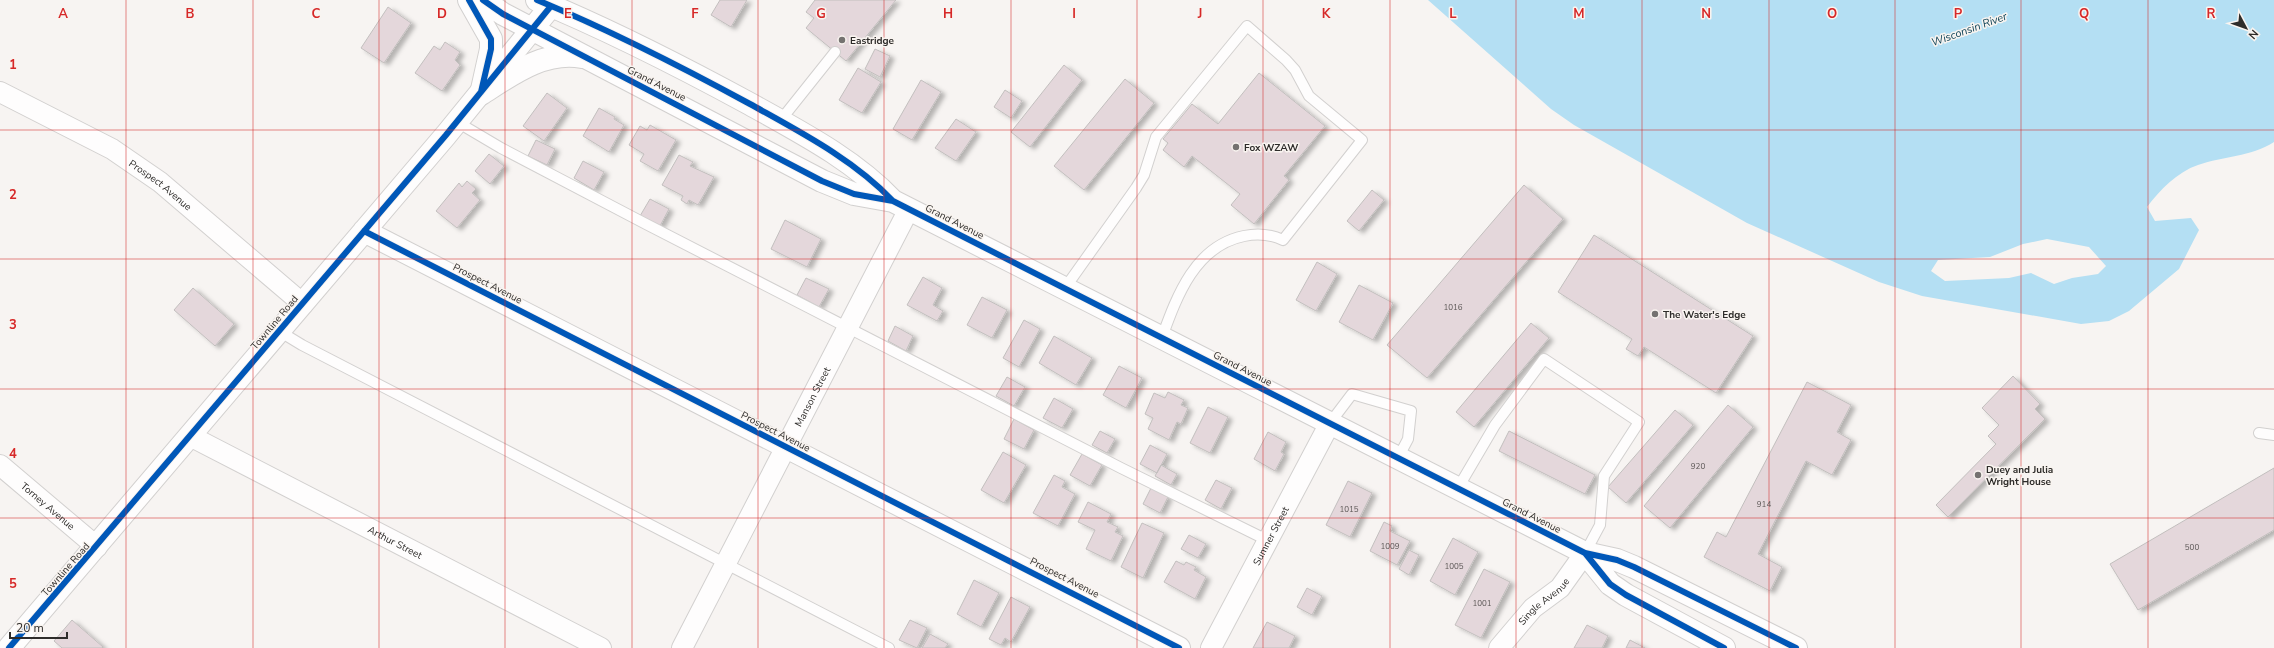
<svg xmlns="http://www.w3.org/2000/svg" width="2274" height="648" viewBox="0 0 2274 648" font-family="'Nunito Sans',sans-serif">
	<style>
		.water { fill: #b4dff3; fill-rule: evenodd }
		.building { fill: #e4d7db; stroke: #c2bfbe; filter: url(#shadow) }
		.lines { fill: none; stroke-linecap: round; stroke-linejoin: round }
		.lane-casing { stroke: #d2d0cf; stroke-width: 12 }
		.street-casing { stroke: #d2d0cf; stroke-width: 22 }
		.secondary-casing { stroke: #d2d0cf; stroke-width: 24 }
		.primary-casing { stroke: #d2d0cf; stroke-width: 24 }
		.lane { stroke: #fefdfd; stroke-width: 10 }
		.street { stroke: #fefdfd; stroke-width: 20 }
		.secondary { stroke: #fefdfd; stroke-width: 22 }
		.primary { stroke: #fefdfd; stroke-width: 22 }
		.cycleway-casing { stroke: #f9f4f0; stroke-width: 8 }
		.cycleway { stroke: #0057b8; stroke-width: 6 }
		.grid { fill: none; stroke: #d62828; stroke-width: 1; stroke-opacity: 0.55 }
		.poi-dot { fill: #747270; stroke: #f9f4f0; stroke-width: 1.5 }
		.labels { text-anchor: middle; stroke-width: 3; stroke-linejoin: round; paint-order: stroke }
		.number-label { font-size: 8px; fill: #5c5756 }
		.poi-label { font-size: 10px; font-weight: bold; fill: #2e2c2a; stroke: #f9f4f0; text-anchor: start }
		.street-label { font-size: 10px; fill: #2e2c2a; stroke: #f9f4f0 }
		.water-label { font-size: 11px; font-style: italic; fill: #0d4256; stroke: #f9f4f0 }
		.grid-label { font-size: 13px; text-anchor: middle; font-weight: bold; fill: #d62828; stroke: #f9f4f0; stroke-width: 3; stroke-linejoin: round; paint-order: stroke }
	</style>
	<defs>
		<filter id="shadow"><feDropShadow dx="4.5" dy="2.5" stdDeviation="2" flood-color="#0004"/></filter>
	</defs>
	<rect width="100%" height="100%" fill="#f7f4f2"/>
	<!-- water -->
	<path class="water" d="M1428,0H2274V142C2250,157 2224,156 2198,165C2177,172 2160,190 2147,207L2155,221L2191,218L2199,230L2179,269L2129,311L2109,321L2081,324L1922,296L1879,282L1747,223L1574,125L1551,109ZM2047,239L2089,247L2106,266L2098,274L2072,278L2054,284L2031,273L2009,278L1945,281L1931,271L1938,260L1990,257L2023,244Z"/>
	<!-- building -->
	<path class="building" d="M720,0H747L731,27L711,15Z
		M815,0H896L846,61L806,28L814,18L806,12Z
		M388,7L411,23L384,63L361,48Z
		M445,42L460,52L455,60L460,65L442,91L415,73L434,46L440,50Z
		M875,49L890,56L880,77L865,69Z
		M1064,65L1082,80L1030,147L1011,132Z
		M858,68L881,82L862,113L839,100Z
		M1259,73L1325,126L1284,176L1289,180L1254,224L1231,205L1240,194L1192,156L1184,167L1163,150L1168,143L1163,139L1192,104L1218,124Z
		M1125,79L1154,103L1084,190L1054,166Z
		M921,80L941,92L912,140L893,129Z
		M1005,90L1022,101L1011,118L994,107Z
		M547,93L567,108L544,141L523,126Z
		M599,108L615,117L614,119L624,125L609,152L583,136Z
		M956,119L976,132L956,161L935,148Z
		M650,125L676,140L658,171L640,161L644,154L629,145L640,126L647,130Z
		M536,140L555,149L547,165L528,156Z
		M489,154L504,166L490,184L475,171Z
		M679,155L693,162L690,166L714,177L698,205L689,200L687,204L681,200L683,196L662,185Z
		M583,161L604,172L594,190L574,178Z
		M467,181L476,189L472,193L480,200L457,228L436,211L459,183L462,187Z
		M1524,185L1563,219L1427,378L1387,345Z
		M1372,190L1384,200L1359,231L1347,221Z
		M650,199L669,209L660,226L640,216Z
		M785,220L821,239L807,267L771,249Z
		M1594,235L1753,336L1716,393L1644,347L1638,356L1626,349L1632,339L1558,292Z
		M1317,262L1337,274L1316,311L1296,300Z
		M923,277L942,288L933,305L943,311L937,321L907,305Z
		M806,278L829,289L819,307L797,295Z
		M1359,285L1393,303L1373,340L1339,322Z
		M193,288L234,324L215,346L174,310Z
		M982,297L1007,310L992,338L967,325Z
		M1024,320L1040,329L1019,367L1003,358Z
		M1531,323L1549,338L1474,427L1456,412Z
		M895,326L913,336L906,351L888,341Z
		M1054,336L1092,358L1076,385L1039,363Z
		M1119,366L1142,378L1126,408L1103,395Z
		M2013,376L2040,404L2035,409L2045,419L1948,517L1936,505L1996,444L1988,436L1999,425L1982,408Z
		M1007,377L1025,387L1014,406L996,396Z
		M1807,382L1851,405L1837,432L1851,440L1832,475L1806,461L1758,554L1782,567L1770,591L1704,557L1717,532L1726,537Z
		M1168,392L1184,400L1181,405L1188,408L1181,424L1177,422L1169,440L1148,429L1153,418L1145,414L1154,393L1165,398Z
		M1054,398L1073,409L1062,428L1043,418Z
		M1728,405L1753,427L1670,528L1644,506Z
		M1208,407L1228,417L1210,453L1190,443Z
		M1675,410L1693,425L1626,503L1608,487Z
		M1014,419L1034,430L1024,449L1004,439Z
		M1100,431L1115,439L1107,453L1092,445Z
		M1509,431L1595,475L1585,494L1499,451Z
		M1268,432L1286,442L1281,452L1284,454L1275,471L1254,459Z
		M1150,445L1167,454L1157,473L1140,464Z
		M1003,452L1026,465L1004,503L981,490Z
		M1082,454L1102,465L1090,486L1070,475Z
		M1161,465L1177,474L1171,485L1155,476Z
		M2274,468V530L2138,610L2110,564Z
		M1054,475L1065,481L1062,487L1075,494L1058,526L1033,513Z
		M1216,480L1232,488L1221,509L1205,500Z
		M1348,481L1372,493L1350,537L1326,525Z
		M1151,488L1168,497L1160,513L1143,504Z
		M1088,502L1111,514L1107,522L1118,527L1115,532L1123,536L1111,561L1086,549L1095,530L1078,522Z
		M1384,522L1392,526L1390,531L1410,541L1397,565L1370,551Z
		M1142,523L1164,533L1143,578L1121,567Z
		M1189,535L1206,544L1198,558L1181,549Z
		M1453,538L1478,552L1455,595L1430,581Z
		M1409,550L1419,555L1409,575L1399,569Z
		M1176,561L1184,565L1186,562L1196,567L1194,570L1206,577L1195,599L1164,582Z
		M1484,569L1510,582L1481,638L1455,625Z
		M974,580L999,593L981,627L957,614Z
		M1307,588L1322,596L1312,615L1297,607Z
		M1011,597L1030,607L1011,642L1005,638L1001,645L989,639Z
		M72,620L103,647L102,648H62L54,641Z
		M910,620L927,628L917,648L899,640Z
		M1267,622L1295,636L1289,648H1253Z
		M1587,625L1608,636L1602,648H1574Z
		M930,634L948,644L945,648H922Z
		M1630,640L1645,648H1626Z"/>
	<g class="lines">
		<defs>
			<path id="lane" d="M780,121L835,52
				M457,122L501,148L646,224L1121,468L1267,540
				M1065,288L1136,188L1144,175L1156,137L1247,26L1286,60L1295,70L1309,96L1362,140L1283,240C1270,234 1258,233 1244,236C1195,246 1177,296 1162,337
				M279,331L302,345L889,648
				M1330,423L1352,394L1411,411L1408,439L1398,458
				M2259,433L2274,435
				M1458,488L1495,425L1544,359L1639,422L1604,476L1600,525L1585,553"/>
			<g id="street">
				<path id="s1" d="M0,92L112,149L160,182L303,304"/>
				<path id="s2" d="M190,436L601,648"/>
				<path id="s3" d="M0,465L97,547"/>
				<path id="s4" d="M682,648L909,209"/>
				<path id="s5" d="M1211,648L1330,423"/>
				<path id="s6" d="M1499,648L1533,608L1560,588L1585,553"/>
			</g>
			<path id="secondary" d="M364,231L1179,648
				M9,648L446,135L551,6"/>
			<path id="primary" d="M469,0L491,39V49L481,94
				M483,0L503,14L822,181L854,194L893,201L1585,553L1617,560L1634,567L1796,648
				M537,0C610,30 680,66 750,104C800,132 853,159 893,201
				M481,94C511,75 544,50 582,57
				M1585,553L1610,584L1626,595L1724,648"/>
		</defs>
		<!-- lane casing -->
		<use href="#lane" class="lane-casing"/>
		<!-- street casing -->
		<use href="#street" class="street-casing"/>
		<!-- secondary casing -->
		<use href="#secondary" class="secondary-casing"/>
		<!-- primary casing -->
		<use href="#primary" class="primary-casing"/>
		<!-- lane -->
		<use href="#lane" class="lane"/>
		<!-- street -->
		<use href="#street" class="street"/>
		<!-- secondary -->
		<use href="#secondary" class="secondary"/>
		<!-- primary -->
		<use href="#primary" class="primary"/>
		<defs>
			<path id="cycleway" d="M469,0L491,39V49L481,92
				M483,0L503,14L822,181L854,194L893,201L1585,553L1617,560L1634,567L1796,648
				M537,0C610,30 680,66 750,104C800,132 853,159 893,201
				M364,231L1179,648
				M1585,553L1610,584L1626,595L1724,648
				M9,648L446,135L551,6"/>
		</defs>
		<!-- cycleway casing -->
		<use href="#cycleway" class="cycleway-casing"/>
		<!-- cycleway -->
		<use href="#cycleway" class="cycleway"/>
	</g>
	<!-- grid -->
	<path class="grid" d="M126,0V648M253,0V648M379,0V648M505,0V648M632,0V648M758,0V648M884,0V648M1011,0V648M1137,0V648M1263,0V648M1390,0V648M1516,0V648M1642,0V648M1769,0V648M1895,0V648M2021,0V648M2148,0V648M0,130H2274M0,259H2274M0,389H2274M0,518H2274"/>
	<!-- markers -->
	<g class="poi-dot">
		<circle cx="842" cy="40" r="4"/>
		<circle cx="1236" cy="147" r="4"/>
		<circle cx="1655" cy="314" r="4"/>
		<circle cx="1978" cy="475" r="4"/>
	</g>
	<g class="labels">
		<!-- number labels -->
		<g class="number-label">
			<text x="1453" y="310">1016</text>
			<text x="1698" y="469">920</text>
			<text x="1764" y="507">914</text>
			<text x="1349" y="512">1015</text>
			<text x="1390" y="549">1009</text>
			<text x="2192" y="550">500</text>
			<text x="1454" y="569">1005</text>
			<text x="1482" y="606">1001</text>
		</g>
		<!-- poi labels -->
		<g class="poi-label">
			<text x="850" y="44">Eastridge</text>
			<text x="1244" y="151">Fox WZAW</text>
			<text x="1663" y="318">The Water's Edge</text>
			<text x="1986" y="473">Duey and Julia<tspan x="1986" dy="12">Wright House</tspan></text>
		</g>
		<!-- street labels -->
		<g class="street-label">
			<text transform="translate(657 83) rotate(27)" y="4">Grand Avenue</text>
			<text dy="4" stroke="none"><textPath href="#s1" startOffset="186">Prospect Avenue</textPath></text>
			<text transform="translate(955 221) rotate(27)" y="4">Grand Avenue</text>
			<text transform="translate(488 283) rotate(27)" y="4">Prospect Avenue</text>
			<text transform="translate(274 322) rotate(-50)" y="4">Townline Road</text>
			<text transform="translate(1243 368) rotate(27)" y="4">Grand Avenue</text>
			<text dy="4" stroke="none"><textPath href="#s4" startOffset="283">Manson Street</textPath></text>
			<text transform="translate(776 431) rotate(27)" y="4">Prospect Avenue</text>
			<text dy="4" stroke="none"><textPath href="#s3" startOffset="63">Torney Avenue</textPath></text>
			<text transform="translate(1532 515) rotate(27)" y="4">Grand Avenue</text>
			<text dy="4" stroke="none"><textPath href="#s5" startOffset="127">Sumner Street</textPath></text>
			<text dy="4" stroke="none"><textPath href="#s2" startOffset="231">Arthur Street</textPath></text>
			<text transform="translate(65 569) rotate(-49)" y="4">Townline Road</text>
			<text transform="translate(1065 577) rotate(27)" y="4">Prospect Avenue</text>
			<text dy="4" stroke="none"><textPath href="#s6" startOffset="65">Single Avenue</textPath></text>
		</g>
		<!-- water labels -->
		<g class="water-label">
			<text transform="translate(1969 29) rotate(-20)" y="4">Wisconsin River</text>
		</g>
	</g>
	<g class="grid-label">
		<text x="63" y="18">A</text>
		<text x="190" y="18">B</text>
		<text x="316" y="18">C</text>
		<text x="442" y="18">D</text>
		<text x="568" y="18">E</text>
		<text x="695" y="18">F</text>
		<text x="821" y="18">G</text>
		<text x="948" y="18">H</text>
		<text x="1074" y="18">I</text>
		<text x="1200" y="18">J</text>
		<text x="1326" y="18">K</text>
		<text x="1453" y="18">L</text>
		<text x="1579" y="18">M</text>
		<text x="1706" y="18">N</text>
		<text x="1832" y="18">O</text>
		<text x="1958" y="18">P</text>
		<text x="2084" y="18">Q</text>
		<text x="2211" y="18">R</text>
		<text x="13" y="69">1</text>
		<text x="13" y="199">2</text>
		<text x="13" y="329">3</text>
		<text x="13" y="458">4</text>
		<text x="13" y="588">5</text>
	</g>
	<!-- north arrow -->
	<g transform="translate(2246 28) rotate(131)" stroke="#f9f4f0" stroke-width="3" paint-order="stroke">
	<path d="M0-3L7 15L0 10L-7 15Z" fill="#2e2c2a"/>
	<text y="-6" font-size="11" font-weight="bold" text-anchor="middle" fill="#2e2c2a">N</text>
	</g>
	<!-- scale -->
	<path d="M10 632v6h57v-6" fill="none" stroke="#2e2c2a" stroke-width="2"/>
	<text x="16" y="632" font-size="12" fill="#2e2c2a" stroke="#f9f4f0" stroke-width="3" paint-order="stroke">20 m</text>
</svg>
